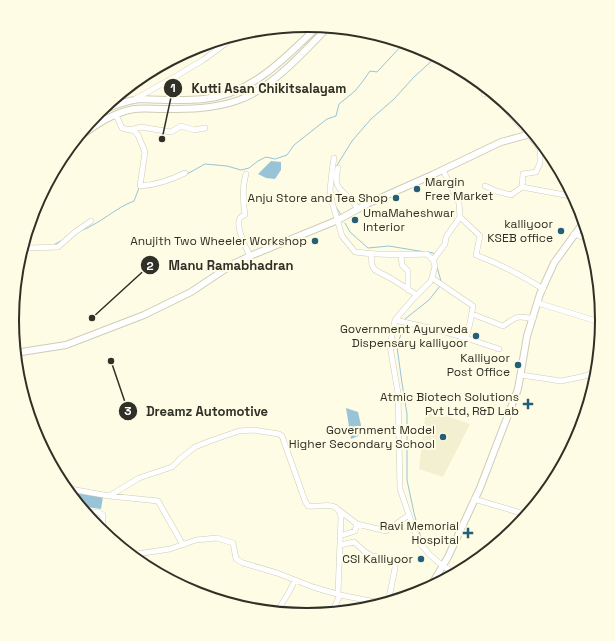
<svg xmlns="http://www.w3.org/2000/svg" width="615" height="641" viewBox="0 0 615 641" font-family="'Space Grotesk',sans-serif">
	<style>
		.built { fill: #f3f0d2 }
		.water { fill: #99c4d8 }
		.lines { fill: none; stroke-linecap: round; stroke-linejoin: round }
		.stream { stroke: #99c4d8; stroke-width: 1 }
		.minor-casing { stroke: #cecdb6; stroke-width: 6 }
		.major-casing { stroke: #cecdb6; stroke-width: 8 }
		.minor { stroke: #fff; stroke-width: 5 }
		.major { stroke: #fff; stroke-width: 6 }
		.poi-dot { fill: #245f77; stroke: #fefce5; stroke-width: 1.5 }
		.labels { text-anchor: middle; stroke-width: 4; stroke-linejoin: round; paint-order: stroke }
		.poi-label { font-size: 12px; fill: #313027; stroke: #fefce5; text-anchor: end }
		.rim { fill: none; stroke: #313027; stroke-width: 2 }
		.leader { fill: none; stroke: #313027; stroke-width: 1.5 }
		.callout-dot { fill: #313027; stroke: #fefce5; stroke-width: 1.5 }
		.mark-label { font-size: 12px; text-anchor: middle; font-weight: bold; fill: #fff }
		.callout-label { font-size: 13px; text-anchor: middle; font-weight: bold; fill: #313027; stroke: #fefce5; stroke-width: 4; stroke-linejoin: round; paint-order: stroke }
	</style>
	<rect width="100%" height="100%" fill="#fefce5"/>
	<!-- built -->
	<path class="built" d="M426,409L470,424L443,477L419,469Z"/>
	<!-- water -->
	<path class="water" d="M271,161L281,162V170L275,179L266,178L258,174Z
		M346,408L358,412L363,434L351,439Z
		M75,493L103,497L101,509L79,506Z"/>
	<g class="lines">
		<!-- stream -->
		<path class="stream" d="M336,167L352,141L371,119L394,99L414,77L437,56
			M187,174L205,164L227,166L241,170L249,168L258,161L266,157L275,159L287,155L294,145L327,119L336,116L339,104L355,91L363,81L370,71L377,72L403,44H407
			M336,207L341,215
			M345,223L350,232L368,248L389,246L425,252
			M80,231C100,224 115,208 134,201L139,188
			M55,244L63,240
			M428,252L433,253L434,254
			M437,267L441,281
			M405,319L429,300L440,286
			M404,324L397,347L402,383L407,414V480L414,513L422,542"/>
		<defs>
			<path id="minor" d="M484,94L490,90
				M115,98L120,103
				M135,99L178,75L203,60L237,35
				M116,115L122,128L134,131L138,135L145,152L140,186C155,185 171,180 185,173
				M131,129H134L141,127L171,132L181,126L194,130L205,128
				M334,158L332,171L330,190L332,202L342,236L355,252C379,255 403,255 427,254L433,260L435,266L432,278L430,282L413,299L395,320L390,346L398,393L400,489L418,541L430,555L443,566L457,574
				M338,168C333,186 339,188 350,199C353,202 356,206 358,209
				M443,170L459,203L460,217L480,236L476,255C499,264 522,275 543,289
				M246,174C242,187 243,202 245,215C244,215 240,217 240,218C235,225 246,249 250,256
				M485,186L496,191L511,195L522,187L523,174L536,172L540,163V149L529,135L509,113L496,95
				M522,187L570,196H574
				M574,234L590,240
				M22,248H29L58,247L75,232L91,221
				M371,254L372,265L375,270L392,279L417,295
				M401,255L402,265L408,271V290
				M433,260L445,244L446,237L460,217
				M597,261L595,273L598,274
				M432,278L473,306L470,323L466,338
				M538,303L603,323
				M472,314L503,326C517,317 515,315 533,319
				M395,320L442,331L469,339L499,349
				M592,374L596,384
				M521,375L561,381L581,377L598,372
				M65,488L109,496L139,478L172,467L180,459L195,447L210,441L239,431L253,430L279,434L282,436L305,501L308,506C321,508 338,499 341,517L338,593L340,595L386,604
				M72,490L74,500
				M110,496L158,501L183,545
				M474,499L528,515
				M340,511L357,524L386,531L409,515
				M84,512H98L103,515L102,532
				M340,536L355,531L357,524
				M340,545L354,542L364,551L372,556L386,558L395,561V568L388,603
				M130,555L170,549L196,540L217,538L233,543L236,559L243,563L277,573L313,587L340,595L333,610L327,611L325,614
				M276,613L288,594L295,580"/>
			<path id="major" d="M97,113C111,106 125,101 140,99C161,100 183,101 204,99C252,94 285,58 318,26
				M75,140C93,127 111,113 134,109C144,108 154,109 164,109C190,109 212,109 236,101C270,90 304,52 328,27
				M15,353L66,345L144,315L191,292L233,264L250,256L338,220L367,204L432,175L501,142L534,133
				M429,589L448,557L480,488L518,389L527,336L540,294L554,263L583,223L584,219"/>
		</defs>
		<!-- minor casing -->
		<use href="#minor" class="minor-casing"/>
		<!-- major casing -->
		<use href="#major" class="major-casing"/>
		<!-- minor -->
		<use href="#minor" class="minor"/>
		<!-- major -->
		<use href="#major" class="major"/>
	</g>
	<!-- markers -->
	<g class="poi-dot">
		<circle cx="417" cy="189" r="4"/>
		<circle cx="396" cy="198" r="4"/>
		<circle cx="355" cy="220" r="4"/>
		<circle cx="561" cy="231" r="4"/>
		<circle cx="315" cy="241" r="4"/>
		<circle cx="476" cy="336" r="4"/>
		<circle cx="518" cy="365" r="4"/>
		<path d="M526 398h4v4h4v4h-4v4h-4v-4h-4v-4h4z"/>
		<circle cx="443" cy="437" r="4"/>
		<path d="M466 527h4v4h4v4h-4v4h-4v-4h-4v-4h4z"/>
		<circle cx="421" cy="559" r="4"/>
	</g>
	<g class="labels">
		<!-- poi labels -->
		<g class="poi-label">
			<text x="425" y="186" text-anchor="start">Margin<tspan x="425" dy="14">Free Market</tspan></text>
			<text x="388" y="202">Anju Store and Tea Shop</text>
			<text x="363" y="217" text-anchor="start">UmaMaheshwar<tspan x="363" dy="14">Interior</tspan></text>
			<text x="553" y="228">kalliyoor<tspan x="553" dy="14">KSEB office</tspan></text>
			<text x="307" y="245">Anujith Two Wheeler Workshop</text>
			<text x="468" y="333">Government Ayurveda<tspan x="468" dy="14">Dispensary kalliyoor</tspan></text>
			<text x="510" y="362">Kalliyoor<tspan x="510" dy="14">Post Office</tspan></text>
			<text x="519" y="401">Atmic Biotech Solutions<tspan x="519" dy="14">Pvt Ltd, R&amp;D Lab</tspan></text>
			<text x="435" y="434">Government Model<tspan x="435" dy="14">Higher Secondary School</tspan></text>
			<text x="459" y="530">Ravi Memorial<tspan x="459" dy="14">Hospital</tspan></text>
			<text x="413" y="563">CSI Kalliyoor</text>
		</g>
	</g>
	<!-- crop -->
	<path d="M0 0H615V641H0ZM19 320a288 288 0 1 1 576 0a288 288 0 1 1-576 0Z" fill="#fefce5" fill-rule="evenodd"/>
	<path class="rim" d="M19 320a288 288 0 1 1 576 0a288 288 0 1 1-576 0Z"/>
	<!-- callouts -->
	<path class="leader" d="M162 139L173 88M92 318L150 265M111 361L128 411"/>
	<g class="callout-dot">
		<circle cx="162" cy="139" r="4"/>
		<circle cx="92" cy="318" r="4"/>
		<circle cx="111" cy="361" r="4"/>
		<circle cx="173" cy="88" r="10"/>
		<circle cx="150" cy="265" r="10"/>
		<circle cx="128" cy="411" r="10"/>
	</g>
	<g class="mark-label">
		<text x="173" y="92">1</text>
		<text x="150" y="270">2</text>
		<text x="128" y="415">3</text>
	</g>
	<g class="callout-label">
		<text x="269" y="93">Kutti Asan Chikitsalayam</text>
		<text x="231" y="270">Manu Ramabhadran</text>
		<text x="207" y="416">Dreamz Automotive</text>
	</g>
</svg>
